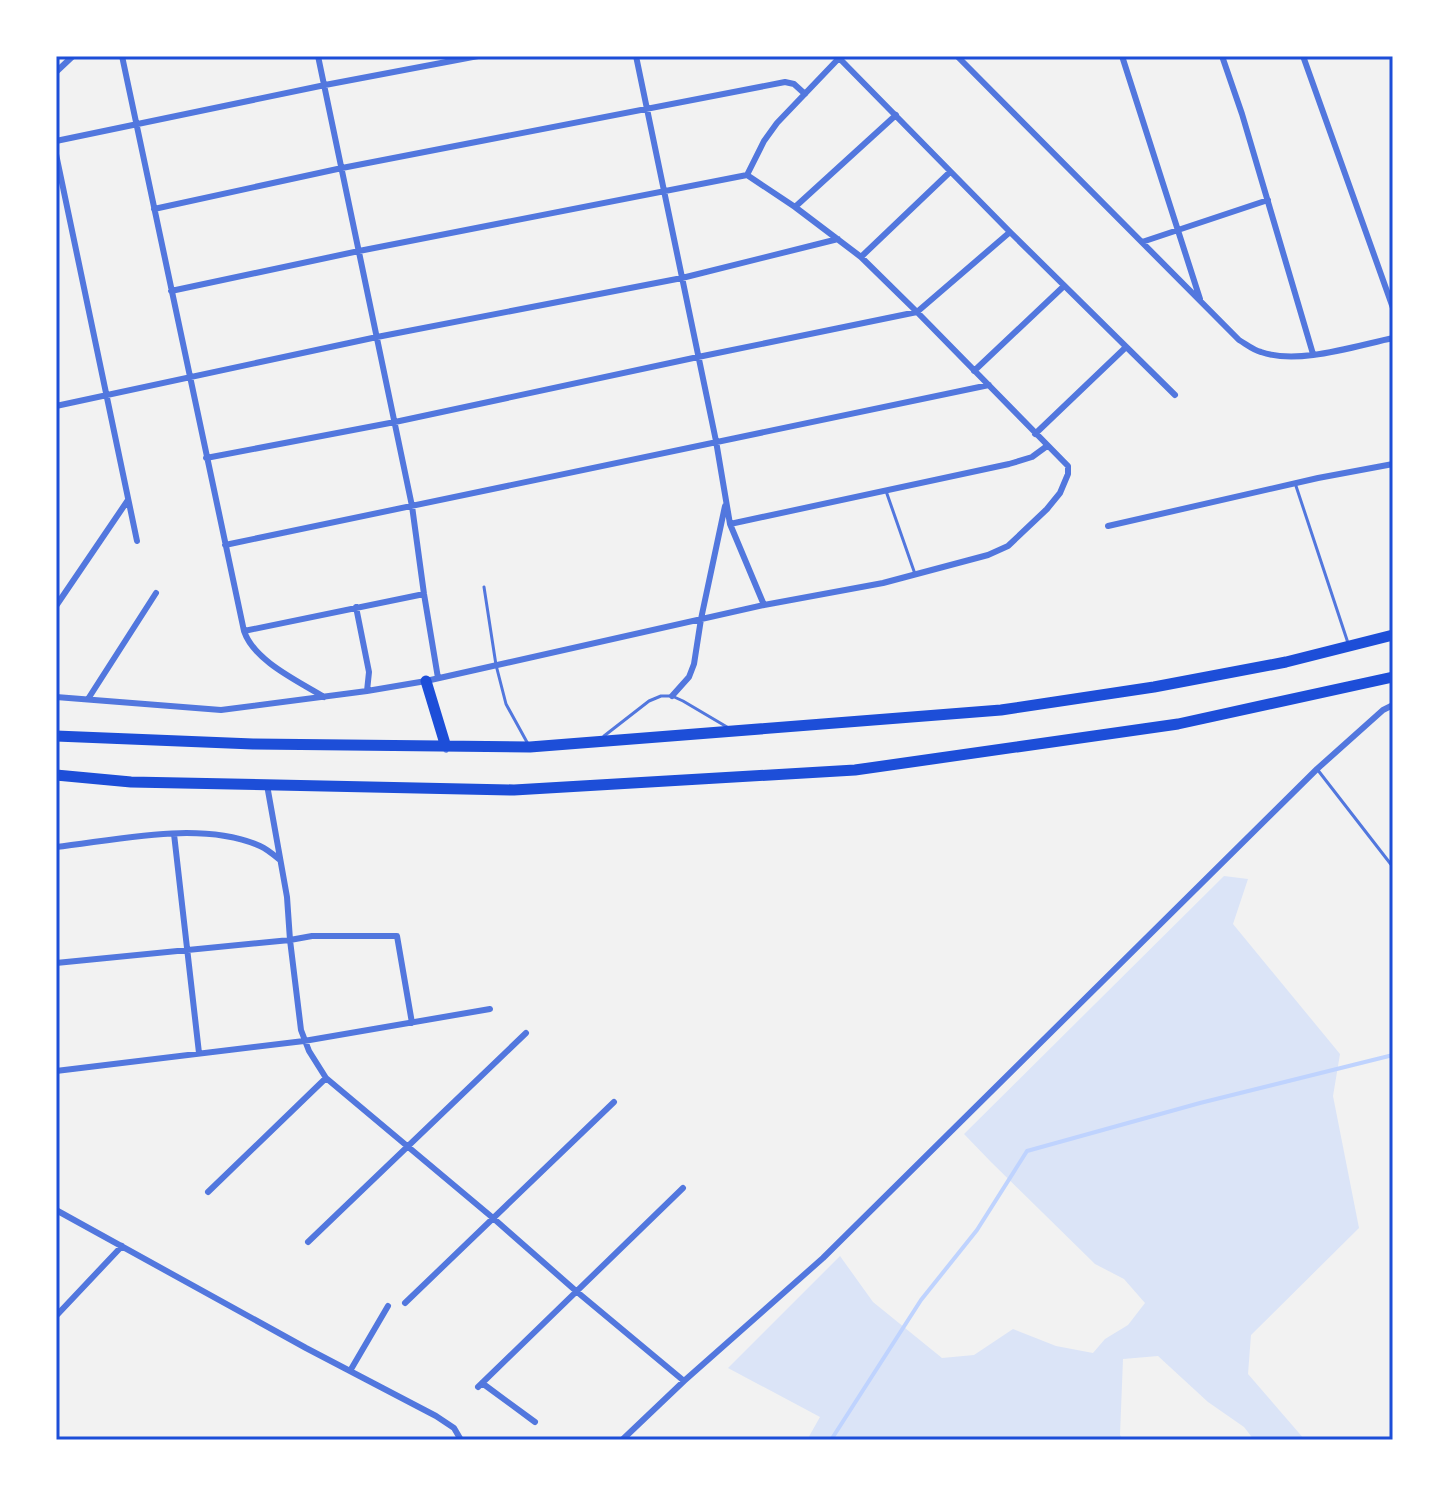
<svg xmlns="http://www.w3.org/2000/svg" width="1449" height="1496" viewBox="0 0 1449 1496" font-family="'PT Sans Narrow',sans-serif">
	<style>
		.green { fill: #dbe4f7 }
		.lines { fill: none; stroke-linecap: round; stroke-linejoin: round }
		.stream { stroke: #bfd3fe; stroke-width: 4 }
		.service { stroke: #5277de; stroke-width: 3 }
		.minor { stroke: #5277de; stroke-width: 6 }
		.motorway { stroke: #1d4ed8; stroke-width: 11 }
		.neatline { fill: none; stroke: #1d4ed8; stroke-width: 3 }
	</style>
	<rect width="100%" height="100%" fill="#f2f2f2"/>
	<!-- green -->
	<path class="green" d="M1224,876L1248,879L1233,924L1340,1054L1333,1096L1359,1228L1251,1335L1248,1374L1305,1440H1254L1244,1427L1208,1402L1158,1356L1123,1359L1120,1435L1124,1440H807L820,1417L728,1368L840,1256L873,1302L942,1358L974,1355L1013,1329L1056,1346L1093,1353L1105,1339L1128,1325L1145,1303L1124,1279L1095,1264L991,1162L964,1134Z"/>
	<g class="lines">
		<!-- stream -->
		<path class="stream" d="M831,1440L921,1300L977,1230L1027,1151L1200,1103L1393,1055"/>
		<!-- service -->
		<path class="service" d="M1295,483L1348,643
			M886,491L915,574
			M484,587L496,665L506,704L528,744
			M604,736L649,701L661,696H672L683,701L727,727
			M1317,769L1393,867"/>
		<!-- minor -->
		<path class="minor" d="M122,56L244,631C254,661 298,681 324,697
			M318,56L412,506L424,594L438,678
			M636,56L716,441L730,524L764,605
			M957,56L1239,340C1246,344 1253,350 1261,352C1298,365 1355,346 1393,338
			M1122,56L1200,299
			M1222,56L1242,114L1313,354
			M1303,56L1393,308
			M839,58L1010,232L1175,395
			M56,72L73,56
			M56,141L325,85L478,56
			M56,154L137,541
			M747,175L764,141L777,123L841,56
			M795,207L896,115
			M154,209L342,168L785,82L794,84L805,94
			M1142,242L1268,200
			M861,257L950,172
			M974,371L1064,286
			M56,406L377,337L682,278L838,239
			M1035,434L1125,348
			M206,458L395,422L698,357L917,312L1010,232
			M730,524L1009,464L1032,457L1047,446
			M1108,526L1318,478L1393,464
			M225,545L989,385
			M56,606L128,500
			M356,607L369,672L367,691
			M244,631L424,594
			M672,696L689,677L694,664L701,619L725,506
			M56,697L221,710L367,691L426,681L764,605L883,583L988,555L1008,546L1047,509L1060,493L1068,474V466L917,312L861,257L795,207L747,175L359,251L171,291
			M88,699L156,593
			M267,785L287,897L290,940L312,936H397L412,1023
			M174,834L199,1053
			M56,847C118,840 201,820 260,846C267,849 274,855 280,860
			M56,963L290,940L301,1030L309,1051L326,1078L493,1218L576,1291L684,1381
			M56,1071L304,1041L490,1009
			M208,1192L326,1078
			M56,1210L306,1348L436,1416L454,1428L461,1440
			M308,1242L526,1033
			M405,1303L614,1102
			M56,1316L122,1246
			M350,1371L388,1306
			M482,1383L535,1422
			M478,1387L683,1188
			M622,1440L684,1381L823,1258L1317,769L1383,710L1393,705"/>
		<!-- motorway -->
		<path class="motorway" d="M426,681L446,747
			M56,736L253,744L530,747L1001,710L1154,687L1286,662L1393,635
			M56,775L131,782L514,790L855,770L1178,724L1393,677"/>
	</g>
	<!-- border -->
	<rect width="1449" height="1496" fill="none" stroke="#ffffff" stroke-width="116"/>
	<rect x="58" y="58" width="1333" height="1380" class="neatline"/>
</svg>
